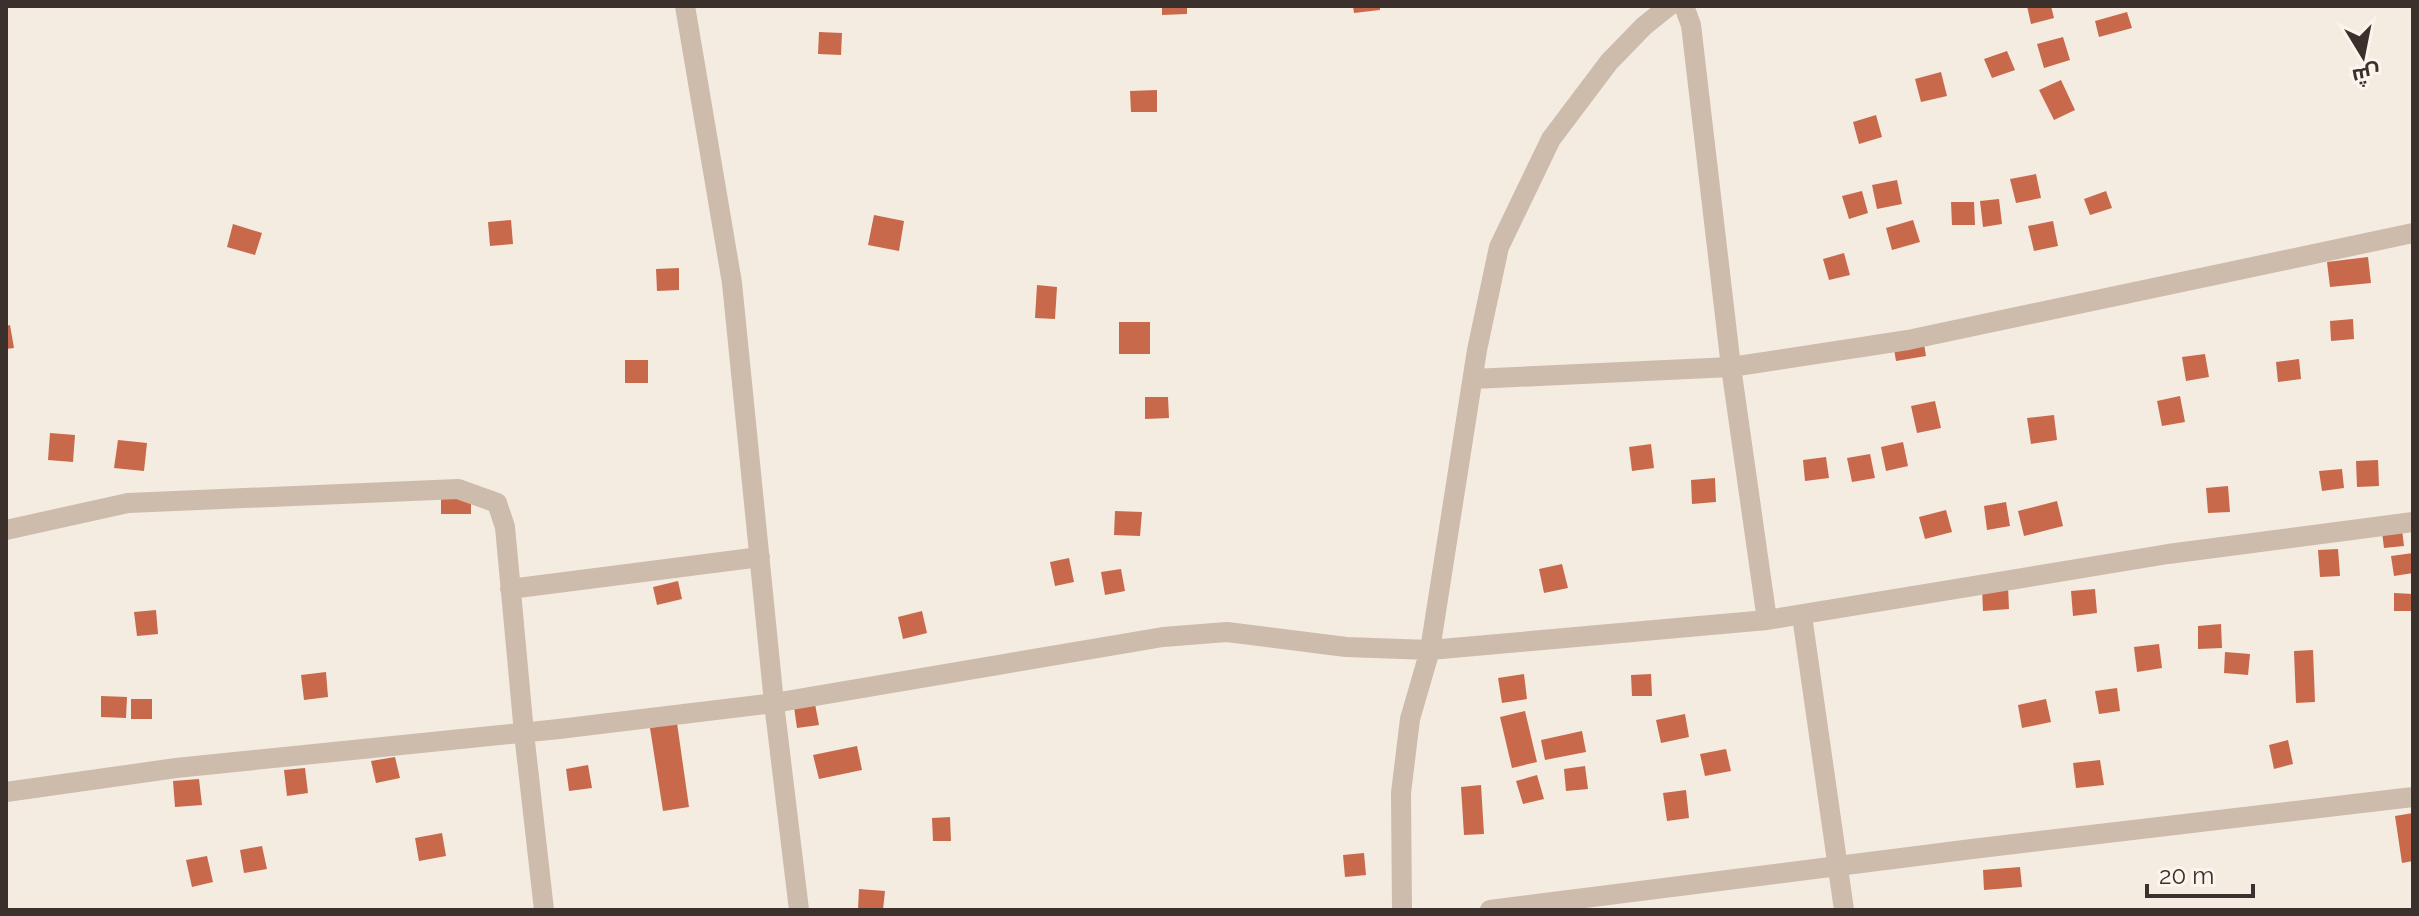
<svg xmlns="http://www.w3.org/2000/svg" width="2419" height="916" viewBox="0 0 2419 916" font-family="Raleway,Cairo,sans-serif">
	<style>
		.building { fill: #c8694b }
		.lines { fill: none; stroke-linecap: round; stroke-linejoin: round }
		.street { stroke: #cdbbac; stroke-width: 20 }
	</style>
	<rect width="100%" height="100%" fill="#f4ebe1"/>
	<!-- building -->
	<path class="building" d="M1162,6H1187V14L1162,15Z
		M1353,6H1380V10L1354,13Z
		M2027,6H2051L2054,18L2031,24Z
		M2127,12L2132,28L2099,37L2095,21Z
		M819,32L842,33L841,55L818,54Z
		M2063,37L2070,60L2044,68L2037,44Z
		M2007,51L2015,70L1992,78L1984,59Z
		M1941,72L1947,96L1921,102L1915,79Z
		M2061,80L2075,110L2054,120L2039,90Z
		M1157,90V112H1131L1130,91Z
		M1876,115L1882,137L1859,144L1853,122Z
		M2036,174L2041,198L2016,203L2010,179Z
		M1897,180L1902,204L1877,209L1872,185Z
		M1862,191L1868,213L1849,219L1842,196Z
		M2106,191L2112,208L2090,215L2084,199Z
		M1999,199L2002,224L1983,227L1980,201Z
		M1951,202H1974L1975,225H1952Z
		M874,215L904,221L899,251L868,245Z
		M511,220L513,244L490,246L488,222Z
		M1913,220L1920,242L1892,250L1886,228Z
		M2053,221L2058,246L2034,251L2028,226Z
		M233,224L262,233L255,255L227,247Z
		M1844,253L1850,275L1829,280L1823,259Z
		M2368,257L2371,283L2330,287L2327,262Z
		M679,268V290L657,291L656,269Z
		M1037,285L1057,287L1055,319L1035,318Z
		M2353,319L2354,339L2331,341L2330,321Z
		M1119,322H1150V354H1119Z
		M10,325L14,348L6,349V326Z
		M1923,338L1926,356L1896,361L1893,343Z
		M2205,354L2209,377L2186,381L2182,357Z
		M2299,359L2301,379L2278,382L2276,362Z
		M625,360H648V383H625Z
		M2180,396L2185,422L2162,426L2157,401Z
		M1145,397H1168L1169,418L1145,419Z
		M1935,401L1941,428L1917,433L1911,406Z
		M2054,415L2057,440L2031,444L2027,418Z
		M50,433L75,435L73,462L48,460Z
		M118,440L147,443L144,471L114,468Z
		M1903,442L1908,466L1886,471L1881,447Z
		M1651,444L1654,468L1632,471L1629,447Z
		M1870,454L1875,478L1852,482L1847,458Z
		M1826,457L1829,478L1805,481L1803,460Z
		M2378,460L2379,486L2357,487L2356,461Z
		M2342,469L2344,488L2322,491L2319,471Z
		M1715,478L1716,502L1692,504L1691,480Z
		M2228,486L2230,512L2208,513L2206,488Z
		M441,493L471,494V514H441Z
		M2057,501L2063,526L2024,536L2018,511Z
		M2006,502L2010,526L1987,530L1984,506Z
		M1946,510L1952,532L1925,539L1919,517Z
		M1115,511L1142,512L1140,536L1114,535Z
		M2401,521L2404,546L2384,548L2381,524Z
		M2338,549L2340,576L2320,577L2318,550Z
		M2413,553V573L2394,576L2391,556Z
		M1069,558L1074,582L1055,586L1050,562Z
		M1562,564L1568,588L1544,593L1539,569Z
		M1121,569L1125,591L1105,595L1101,572Z
		M678,581L682,599L657,605L653,587Z
		M2008,586L2009,609L1983,611L1982,588Z
		M2095,589L2097,613L2073,616L2071,591Z
		M2394,593L2413,594V611H2394Z
		M156,610L158,634L137,636L134,612Z
		M922,611L927,633L903,639L898,617Z
		M2221,624L2222,648L2198,649V626Z
		M2159,644L2162,668L2137,672L2134,647Z
		M2313,650L2315,702L2296,703L2294,651Z
		M2225,652L2250,654L2248,675L2224,673Z
		M326,672L328,697L304,700L301,675Z
		M1524,674L1527,699L1502,703L1498,678Z
		M1651,674L1652,696H1632L1631,675Z
		M2117,688L2120,711L2099,714L2095,691Z
		M101,696L127,697L126,718L101,717Z
		M131,699H152V719H131Z
		M2046,699L2051,722L2022,728L2018,705Z
		M815,704L819,725L797,728L794,707Z
		M1525,711L1537,762L1512,768L1500,717Z
		M1685,714L1689,737L1661,743L1656,720Z
		M677,723L689,807L663,811L650,728Z
		M1582,731L1586,752L1545,760L1541,740Z
		M2288,740L2293,764L2274,769L2269,745Z
		M857,746L862,770L819,779L813,755Z
		M1726,749L1731,771L1705,776L1700,754Z
		M395,757L400,778L376,783L371,761Z
		M2100,760L2104,785L2076,788L2073,763Z
		M588,765L592,788L569,791L566,769Z
		M1585,766L1588,789L1566,791L1564,769Z
		M305,768L308,793L287,796L284,770Z
		M1537,775L1544,799L1523,804L1516,781Z
		M199,779L202,805L175,807L173,781Z
		M1481,785L1484,834L1464,835L1461,787Z
		M1686,790L1689,818L1667,821L1663,793Z
		M2413,813V861L2402,863L2395,816Z
		M950,817L951,841H933L932,818Z
		M442,833L446,856L419,861L415,838Z
		M262,846L267,869L244,873L240,850Z
		M1364,853L1366,875L1345,877L1343,855Z
		M207,856L213,882L192,887L186,860Z
		M2020,867L2022,887L1984,890L1983,870Z
		M859,889L885,891L883,910H858Z"/>
	<g class="lines">
		<!-- street -->
		<path class="street" d="M685,6L732,283L774,703L799,910
			M1684,6L1691,25L1731,367L1767,620
			M1473,379L1731,367L1908,340L2413,233
			M6,530L128,503L458,489L497,503L505,527L524,733L544,910
			M510,589L760,557
			M1802,616L1844,910
			M6,792L176,768L559,729L774,703L1163,637L1227,632L1346,647L1430,650L1767,620L2168,554L2413,522
			M1402,910L1401,793L1410,719L1430,650L1477,350L1499,247L1551,139L1609,62L1644,26L1669,6
			M1490,910L1972,849L2413,797"/>
	</g>
	<!-- border -->
	<rect width="2419" height="916" fill="none" stroke="#3b302b" stroke-width="16"/>
	<!-- north arrow -->
	<g transform="translate(2363 56) rotate(170)" stroke="#fbf5ee" stroke-width="6" paint-order="stroke">
	<path d="M0-6L14 30L0 20L-14 30Z" fill="#3b302b"/>
	<text y="-12" font-size="22" font-weight="bold" text-anchor="middle" fill="#3b302b">ش</text>
	</g>
	<!-- scale -->
	<path d="M2147 884v12h106v-12" fill="none" stroke="#3b302b" stroke-width="4"/>
	<text x="2159" y="884" font-size="24" fill="#3b302b" stroke="#fbf5ee" stroke-width="6" paint-order="stroke">20 m</text>
</svg>
